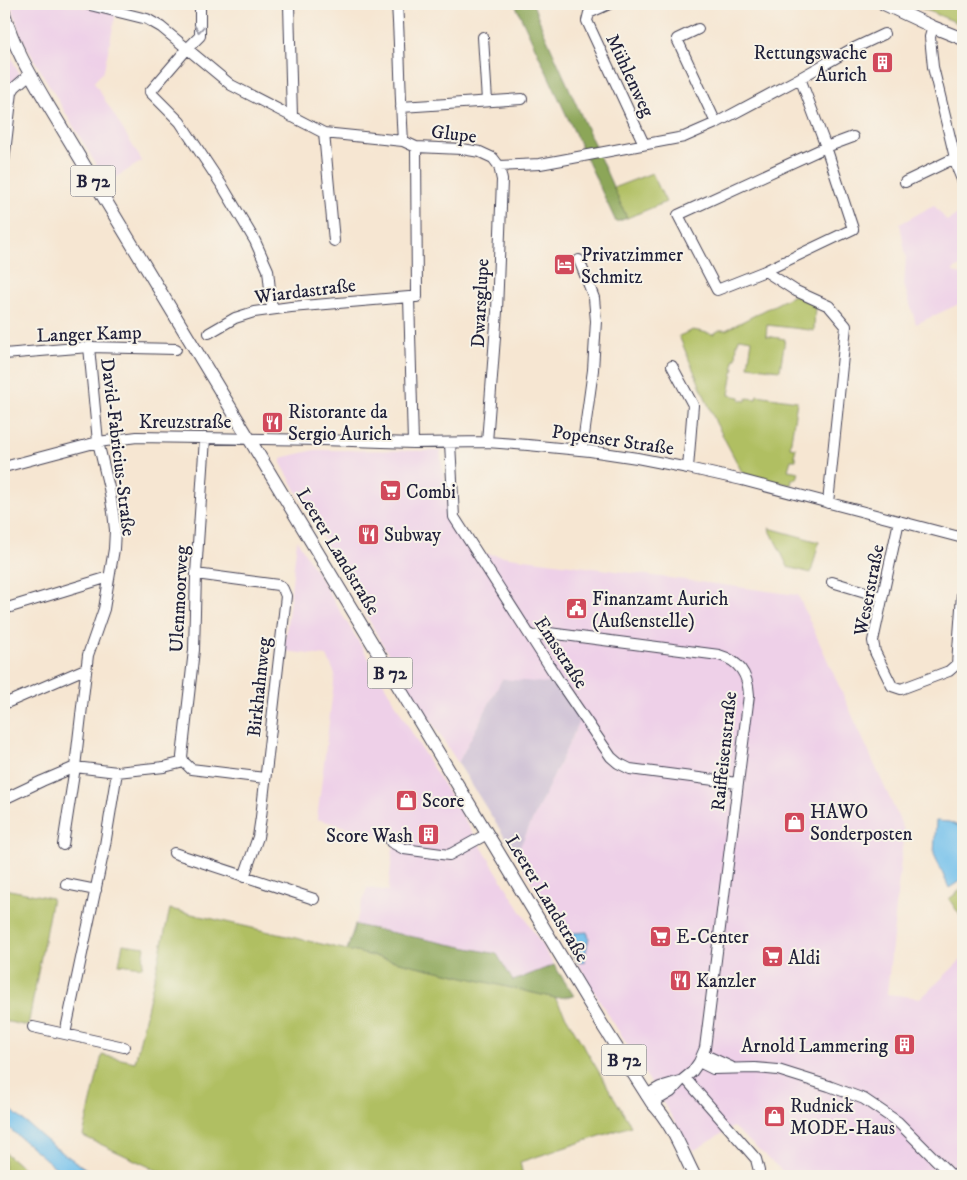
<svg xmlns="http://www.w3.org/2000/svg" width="967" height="1180" viewBox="0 0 967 1180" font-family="'IM FELL DW Pica',serif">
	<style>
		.built { fill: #eed0e8 }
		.industrial { fill: #ccbed4 }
		.green { fill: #b0bf62; stroke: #69704e }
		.forest { fill: #8ca658; stroke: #57644a }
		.water { fill: #71c0ec; stroke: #4a7194 }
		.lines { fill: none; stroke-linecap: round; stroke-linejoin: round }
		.minor-casing { stroke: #423f52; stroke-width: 12 }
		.major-casing { stroke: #423f52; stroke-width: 14 }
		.minor { stroke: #fff; stroke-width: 10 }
		.major { stroke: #fff; stroke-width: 12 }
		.oneway { stroke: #9c9ca7 }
		.labels { text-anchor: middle; stroke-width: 4; stroke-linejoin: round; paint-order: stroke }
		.shield { fill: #f7f3e8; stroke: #62616f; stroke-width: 1 }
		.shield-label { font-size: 18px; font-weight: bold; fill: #22223b }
		.poi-label { font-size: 19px; fill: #22223b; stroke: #f7f3e8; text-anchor: start }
		.street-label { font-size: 19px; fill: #22223b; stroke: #f7f3e8 }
	</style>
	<rect width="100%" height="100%" fill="#f7f3e8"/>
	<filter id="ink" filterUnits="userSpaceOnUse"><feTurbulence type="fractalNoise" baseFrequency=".02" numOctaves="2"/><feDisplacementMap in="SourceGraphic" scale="10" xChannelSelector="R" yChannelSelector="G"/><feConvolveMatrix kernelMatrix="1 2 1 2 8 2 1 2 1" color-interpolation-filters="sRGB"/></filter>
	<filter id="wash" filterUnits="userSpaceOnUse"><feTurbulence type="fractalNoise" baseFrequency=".0096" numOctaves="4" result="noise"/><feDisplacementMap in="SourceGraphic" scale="20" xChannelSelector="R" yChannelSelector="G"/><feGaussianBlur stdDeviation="1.12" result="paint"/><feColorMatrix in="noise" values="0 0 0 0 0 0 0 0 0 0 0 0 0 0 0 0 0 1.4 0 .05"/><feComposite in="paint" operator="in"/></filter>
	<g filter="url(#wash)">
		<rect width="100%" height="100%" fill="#f6e6d2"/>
		<!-- built -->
		<path class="built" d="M11,4H63L116,13L104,70L94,82L142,161L107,183L36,63L20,34Z
			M4,41L19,74L9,87L7,107H4Z
			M934,205L947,221L963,211V264L952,271L963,276V302L916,324L904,285L906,257L900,224Z
			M315,450L440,451L450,518L472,552L798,595L904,830L887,994L921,998L961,960L963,963V1176H788L733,1127L693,1151L595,993L516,855L581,718L502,679L458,763L384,647L281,463V458Z
			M297,540L380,677L422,750L554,965L513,981L497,954L355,925L367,888L388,891L394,840L317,819L335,674L327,656L284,651Z"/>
		<!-- industrial -->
		<path class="industrial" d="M502,679L557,684L581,718L516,855L458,763Z"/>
		<!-- green -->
		<path class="green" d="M911,4H963V25L916,6Z
			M652,173L666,202L627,218L613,188Z
			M794,295L815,305L814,331L810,330L767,325L766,336L785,339L780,370L748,366L752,340L739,338L738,342H737L736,359H734L733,368H735L734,372H733L729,395L740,397V400L746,401L747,398L756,399L757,395L797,401L790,447L796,448L794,456L796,457V460H791L788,470L799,472L797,479L792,480L791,485L743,474L716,423L679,336L693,330L713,334L720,330H726Z
			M769,528L819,542L811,573L788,567Z
			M963,888V920L949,899Z
			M4,889L52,898L28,1026L4,1021Z
			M170,909L555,998L631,1126L520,1162L523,1176H169L83,1136L102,1055L135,1062Z
			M123,944L145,947L142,967L119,964Z
			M4,1152L32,1176H4Z"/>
		<!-- forest -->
		<path class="forest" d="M515,4H533L544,32L627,218L616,222Z
			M355,925L497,954L513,981L554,965L574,996L555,998L347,950Z"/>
		<!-- water -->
		<path class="water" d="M936,821L949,822L963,828V879L949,888L934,854Z
			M587,932L589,937L584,962L580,961L578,963C574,954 565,944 567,935L573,933Z
			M4,1104L53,1146L96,1176H68L61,1172L4,1124Z"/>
	</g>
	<g filter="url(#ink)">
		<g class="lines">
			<defs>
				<path id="minor" d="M86,4L147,19L161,27L231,85L324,133L403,141L416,147L462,149L480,152L493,158L499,166L540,164L562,160L684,137L716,123L800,78L848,51L884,34
					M200,4V36L187,49L150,92L180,122L223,187L255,241L268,270L272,309
					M289,4L292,117
					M397,4C400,50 400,95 403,141
					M609,4L589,13L587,21L644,144
					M933,27L930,37L933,67L958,170L963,182
					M698,29L677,39L716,123
					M483,37L487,101
					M800,78L826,147L853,137
					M401,107L522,99
					M324,133L334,241
					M826,147L853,229L765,271L717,290L678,215Z
					M4,161L12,92L15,87L30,74
					M905,182L955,158
					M579,260L594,298L596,321L593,370L582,450
					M765,271L796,291L829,306L846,326L828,503
					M209,333L235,318L254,312L291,307L409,297
					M4,354L89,347L176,349
					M672,366L693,405L688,468
					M487,442L497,311L502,180L499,166
					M413,443L409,297H417L416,147
					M450,443L454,517L559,681L611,757L618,763L630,769L737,783
					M4,467L98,442L137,437L322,440L413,443L487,442L528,445L590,451L637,458L688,468L742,480L963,538
					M899,521L873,641L875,652L892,686L901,689L949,671L957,664L963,580
					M196,574L278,585L283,589L286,596L261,817L258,837L244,877
					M832,582L882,597
					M4,609L109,577
					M531,637L549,633L719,655C740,661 748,675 749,695L705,1048L699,1062L692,1072L681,1081L671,1092L652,1103
					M4,704L85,669
					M184,762L182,757L194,650L196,574L205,438
					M4,799L42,781L75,767L117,772L164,767L184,762L191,769L265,778
					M391,842L404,849L449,855L487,834
					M63,845L75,767L88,655L104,609L114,549L115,530L113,512L109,488L98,442L89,347
					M174,853L314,899
					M66,884L96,890
					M33,1027L124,1047
					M65,1034L105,845L117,772
					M703,1054L731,1067
					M699,1062L713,1069L755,1068L778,1070L829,1086L864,1099L898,1122L952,1176
					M685,1078L756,1159L759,1171
					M646,1095L660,1087L680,1081"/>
				<path id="major" d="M884,4L933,27L963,39
					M4,13C13,46 31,76 48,105L603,1026L652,1103C671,1122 681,1149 693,1173"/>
			</defs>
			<!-- minor casing -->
			<use href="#minor" class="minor-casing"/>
			<!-- major casing -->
			<use href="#major" class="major-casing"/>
			<!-- minor -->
			<use href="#minor" class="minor"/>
			<!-- major -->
			<use href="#major" class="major"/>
		</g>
		<!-- one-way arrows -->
		<defs><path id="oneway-chevron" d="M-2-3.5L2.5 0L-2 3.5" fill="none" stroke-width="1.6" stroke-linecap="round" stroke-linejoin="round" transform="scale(1.25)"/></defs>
		<use class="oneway" href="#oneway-chevron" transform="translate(199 29) rotate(95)"/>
	</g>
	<!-- icons -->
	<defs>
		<symbol id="building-square" viewBox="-11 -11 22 22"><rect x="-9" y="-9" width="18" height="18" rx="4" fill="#d1495b" stroke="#f7f3e8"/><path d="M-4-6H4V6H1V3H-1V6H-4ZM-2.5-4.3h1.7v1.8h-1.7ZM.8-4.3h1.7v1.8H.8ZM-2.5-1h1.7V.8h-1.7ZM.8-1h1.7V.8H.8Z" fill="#fff"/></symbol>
		<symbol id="hotel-square" viewBox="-11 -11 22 22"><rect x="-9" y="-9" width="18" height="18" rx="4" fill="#d1495b" stroke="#f7f3e8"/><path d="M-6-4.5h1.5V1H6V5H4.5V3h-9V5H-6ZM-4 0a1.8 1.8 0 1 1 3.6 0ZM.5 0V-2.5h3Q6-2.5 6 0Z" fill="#fff"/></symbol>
		<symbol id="restaurant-square" viewBox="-11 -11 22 22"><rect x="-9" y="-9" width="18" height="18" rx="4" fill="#d1495b" stroke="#f7f3e8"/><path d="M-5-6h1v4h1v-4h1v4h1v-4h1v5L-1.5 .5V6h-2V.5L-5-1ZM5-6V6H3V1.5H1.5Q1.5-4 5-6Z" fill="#fff"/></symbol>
		<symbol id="supermarket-square" viewBox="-11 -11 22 22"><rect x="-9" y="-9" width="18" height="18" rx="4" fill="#d1495b" stroke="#f7f3e8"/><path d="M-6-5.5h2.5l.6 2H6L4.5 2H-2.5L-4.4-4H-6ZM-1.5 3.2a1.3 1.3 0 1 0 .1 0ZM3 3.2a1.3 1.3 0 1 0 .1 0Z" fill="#fff"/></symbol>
		<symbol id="civic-square" viewBox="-11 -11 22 22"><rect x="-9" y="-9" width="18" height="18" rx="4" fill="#d1495b" stroke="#f7f3e8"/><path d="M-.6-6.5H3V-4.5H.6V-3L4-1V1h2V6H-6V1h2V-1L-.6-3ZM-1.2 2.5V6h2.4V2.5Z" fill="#fff"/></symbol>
		<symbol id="shop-square" viewBox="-11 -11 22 22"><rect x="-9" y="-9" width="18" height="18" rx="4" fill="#d1495b" stroke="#f7f3e8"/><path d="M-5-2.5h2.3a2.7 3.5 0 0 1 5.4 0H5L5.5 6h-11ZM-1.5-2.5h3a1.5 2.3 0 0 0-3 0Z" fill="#fff"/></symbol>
	</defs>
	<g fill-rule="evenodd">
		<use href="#building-square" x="870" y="50" width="25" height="25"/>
		<use href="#hotel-square" x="552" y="252" width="25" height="25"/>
		<use href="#restaurant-square" x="260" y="410" width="25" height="25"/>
		<use href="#supermarket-square" x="378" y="478" width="25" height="25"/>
		<use href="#restaurant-square" x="356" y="522" width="25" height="25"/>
		<use href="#civic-square" x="564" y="596" width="25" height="25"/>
		<use href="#shop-square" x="394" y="788" width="25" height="25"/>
		<use href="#shop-square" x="782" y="810" width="25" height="25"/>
		<use href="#building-square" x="416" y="822" width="25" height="25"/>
		<use href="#supermarket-square" x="648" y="924" width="25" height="25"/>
		<use href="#supermarket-square" x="760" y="944" width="25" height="25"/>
		<use href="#restaurant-square" x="668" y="968" width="25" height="25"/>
		<use href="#building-square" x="892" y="1032" width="25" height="25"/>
		<use href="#shop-square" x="762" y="1104" width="25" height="25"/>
	</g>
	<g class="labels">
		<!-- shield labels -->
		<g class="shield">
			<rect x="70.5" y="165.5" width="45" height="31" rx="4"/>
			<rect x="367.5" y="657.5" width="45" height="31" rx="4"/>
			<rect x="601.5" y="1044.5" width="45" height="31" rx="4"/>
		</g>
		<g class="shield-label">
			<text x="93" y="187">B 72</text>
			<text x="390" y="679">B 72</text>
			<text x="624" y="1066">B 72</text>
		</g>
		<!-- poi labels -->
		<g class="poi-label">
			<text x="867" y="59" text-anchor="end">Rettungswache<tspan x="867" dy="22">Aurich</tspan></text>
			<text x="581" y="261">Privatzimmer<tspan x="581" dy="22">Schmitz</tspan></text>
			<text x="288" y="418">Ristorante da<tspan x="288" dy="22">Sergio Aurich</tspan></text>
			<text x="406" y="498">Combi</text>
			<text x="384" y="541">Subway</text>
			<text x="592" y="605">Finanzamt Aurich<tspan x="592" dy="22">(Außenstelle)</tspan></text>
			<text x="422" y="807">Score</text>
			<text x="810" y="818">HAWO<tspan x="810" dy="22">Sonderposten</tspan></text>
			<text x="413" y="842" text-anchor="end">Score Wash</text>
			<text x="676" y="943">E-Center</text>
			<text x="788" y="964">Aldi</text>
			<text x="696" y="987">Kanzler</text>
			<text x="888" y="1052" text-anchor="end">Arnold Lammering</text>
			<text x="790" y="1112">Rudnick<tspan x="790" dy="22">MODE-Haus</tspan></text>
		</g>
		<!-- street labels -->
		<g class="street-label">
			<text transform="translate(631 75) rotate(65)" y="7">Mühlenweg</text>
			<text transform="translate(454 133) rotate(7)" y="7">Glupe</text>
			<text transform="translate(305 290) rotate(-7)" y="7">Wiardastraße</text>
			<text transform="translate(479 303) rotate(-87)" y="7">Dwarsglupe</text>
			<text transform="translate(89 333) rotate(-2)" y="7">Langer Kamp</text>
			<text x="185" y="428">Kreuzstraße</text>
			<text transform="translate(613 439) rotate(8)" y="7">Popenser Straße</text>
			<text transform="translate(119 447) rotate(83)" y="7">David-Fabricius-Straße</text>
			<text transform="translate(339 551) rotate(59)" y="7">Leerer Landstraße</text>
			<text transform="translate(868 590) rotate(-79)" y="7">Weserstraße</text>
			<text transform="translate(178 599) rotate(-87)" y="7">Ulenmoorweg</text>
			<text transform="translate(562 652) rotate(57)" y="7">Emsstraße</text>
			<text transform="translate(258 687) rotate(-84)" y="7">Birkhahnweg</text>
			<text transform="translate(723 751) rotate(-84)" y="7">Raiffeisenstraße</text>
			<text transform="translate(548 898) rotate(59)" y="7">Leerer Landstraße</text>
		</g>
	</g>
	<!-- margin -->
	<rect width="967" height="1180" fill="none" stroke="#f7f3e8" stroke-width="20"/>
</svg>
